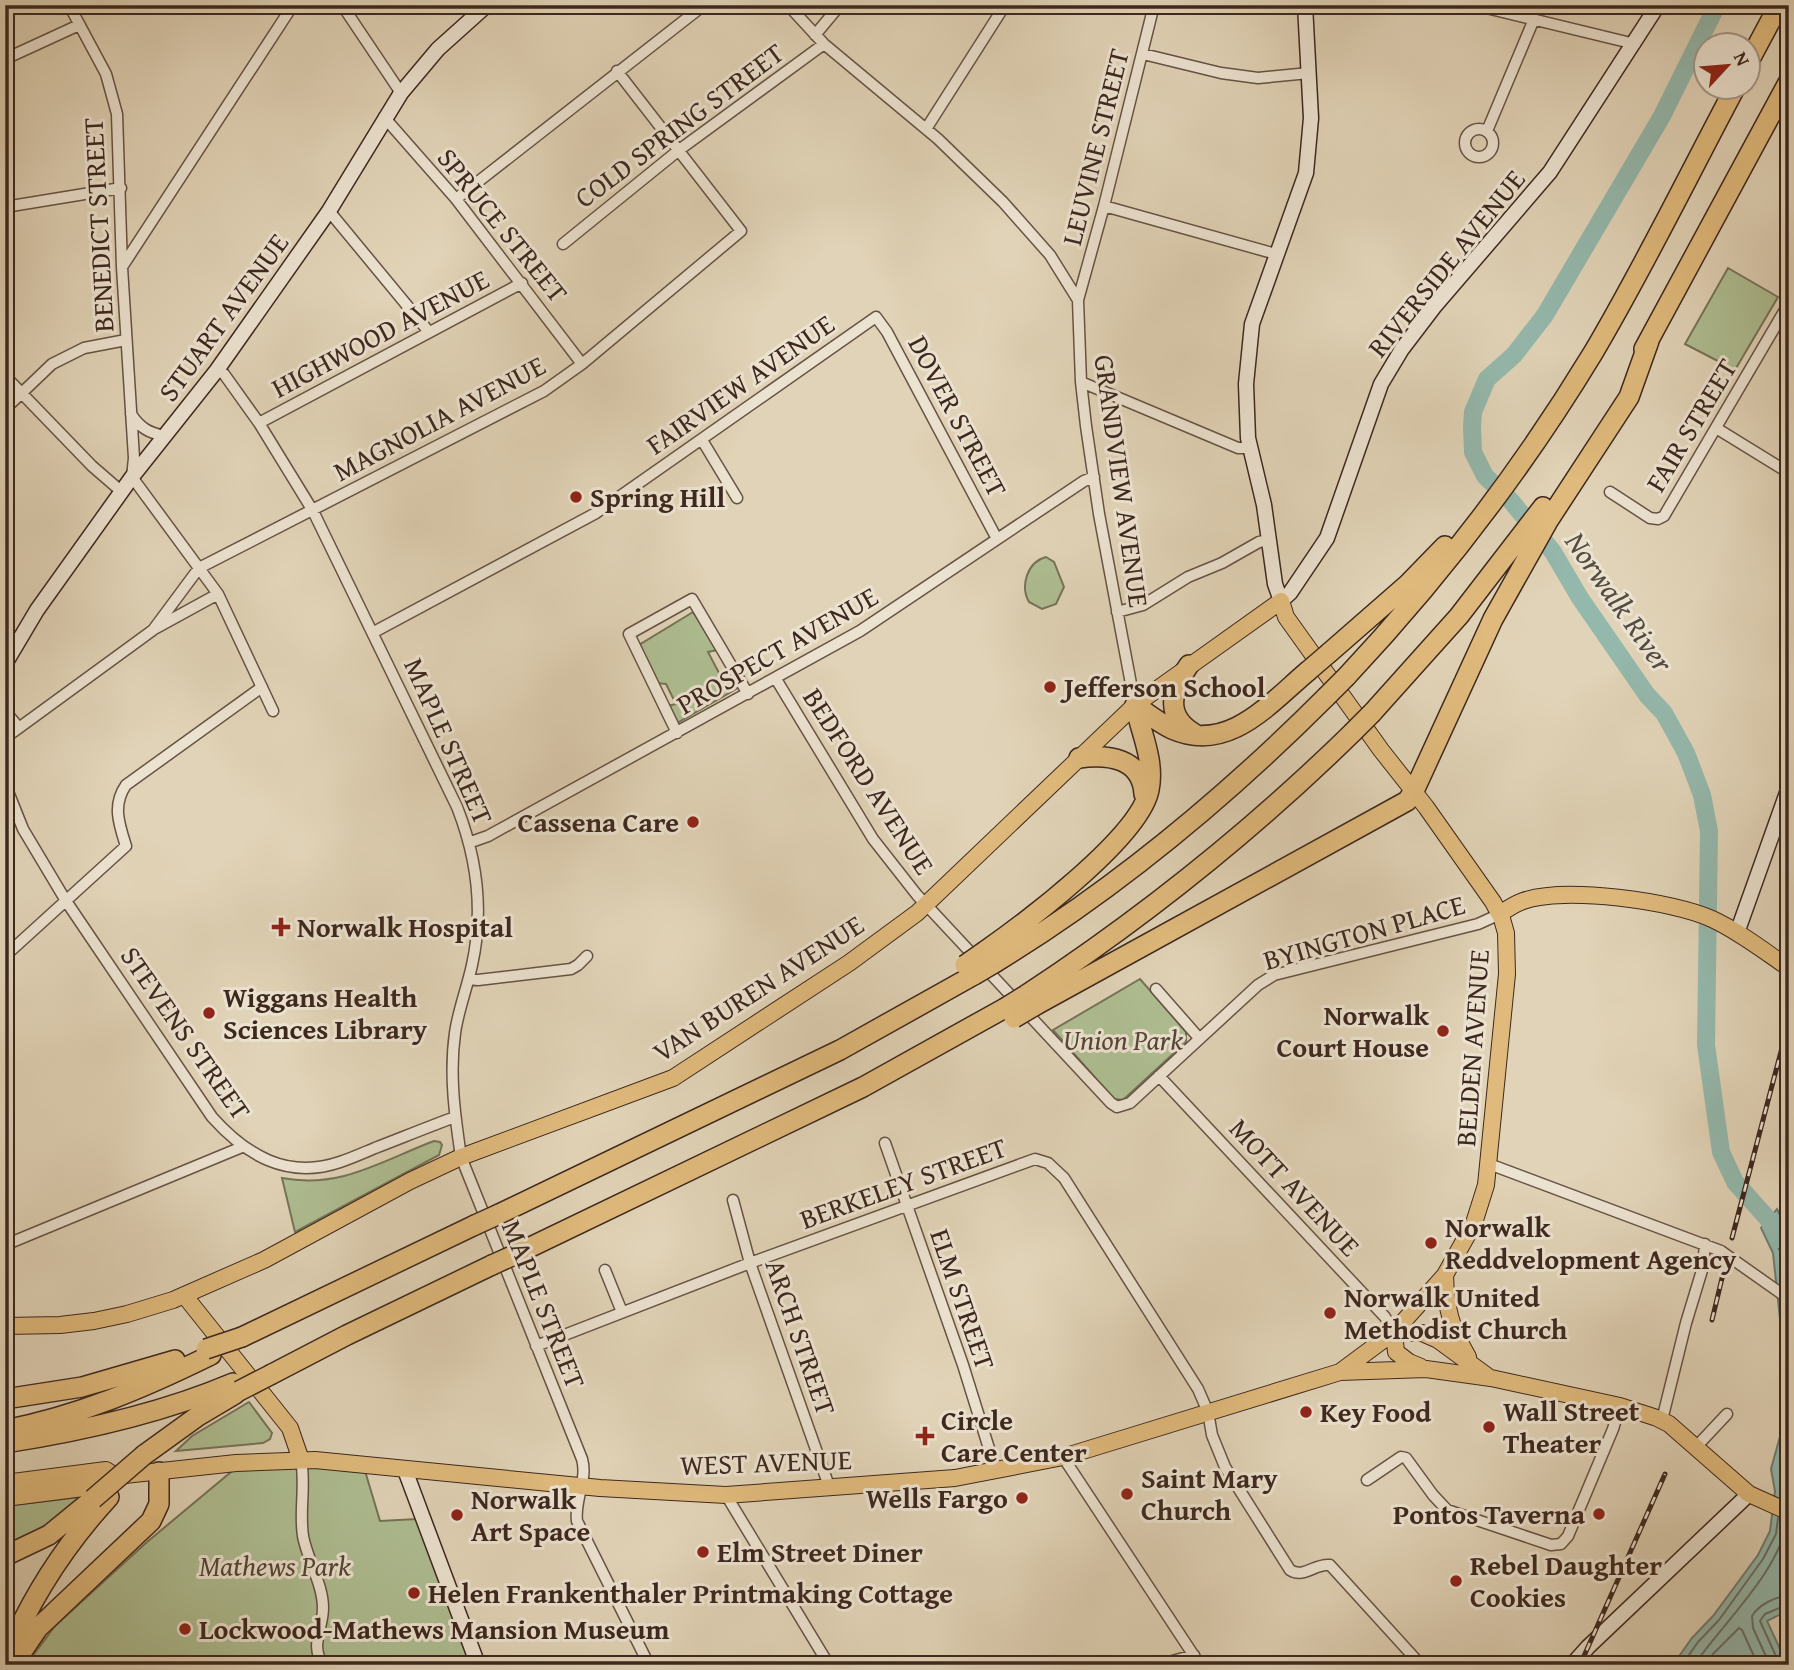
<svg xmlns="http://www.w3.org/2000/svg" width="1794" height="1670" viewBox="0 0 1794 1670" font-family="'Gentium Book Plus',serif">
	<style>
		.green { fill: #aebe92; stroke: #767358; stroke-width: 2 }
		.water { fill: #94b8ac; stroke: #717e74; stroke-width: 2 }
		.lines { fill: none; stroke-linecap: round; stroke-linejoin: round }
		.shore { stroke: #687066; stroke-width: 2 }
		.river { stroke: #94b8ac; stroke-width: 18 }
		.street-casing { stroke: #665345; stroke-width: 13 }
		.secondary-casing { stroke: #3d281f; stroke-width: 17 }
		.primary-casing { stroke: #3d281f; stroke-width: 18 }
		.highway-casing { stroke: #3d281f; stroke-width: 22 }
		.street { stroke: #ece2d0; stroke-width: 10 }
		.secondary { stroke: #ece2d0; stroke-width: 14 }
		.primary { stroke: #e0ba7c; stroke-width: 16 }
		.highway { stroke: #e0ba7c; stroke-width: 19 }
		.rail-casing { stroke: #3d281f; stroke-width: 5 }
		.rail { stroke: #ece2d0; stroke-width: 2.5; stroke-dasharray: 8; stroke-linecap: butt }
		.street-bridge-casing { stroke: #665345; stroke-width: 13; stroke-linecap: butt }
		.highway-bridge-casing { stroke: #3d281f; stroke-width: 22; stroke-linecap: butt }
		.street-bridge { stroke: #ece2d0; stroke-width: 10 }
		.highway-bridge { stroke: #e0ba7c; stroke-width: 19 }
		.poi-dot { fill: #8f2418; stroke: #ece2d0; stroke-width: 2.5 }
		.labels { text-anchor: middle; stroke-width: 6; stroke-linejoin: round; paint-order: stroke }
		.street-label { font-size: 28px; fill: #3d281f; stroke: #ece2d0 }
		.poi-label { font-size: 28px; font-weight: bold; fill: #3d281f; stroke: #ece2d0; text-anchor: start }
		.park-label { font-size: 28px; font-style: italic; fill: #544636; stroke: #ece2d0 }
		.water-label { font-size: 30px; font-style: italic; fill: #534c42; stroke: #ece2d0 }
	</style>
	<rect width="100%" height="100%" fill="#e1d3b7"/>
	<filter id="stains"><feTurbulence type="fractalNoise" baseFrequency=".00286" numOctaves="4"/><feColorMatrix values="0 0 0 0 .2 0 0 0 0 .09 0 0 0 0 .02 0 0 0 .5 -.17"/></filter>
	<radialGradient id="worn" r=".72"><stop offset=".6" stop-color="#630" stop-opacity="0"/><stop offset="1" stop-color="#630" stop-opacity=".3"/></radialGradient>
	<!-- green -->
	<path class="green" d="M1728,268L1778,297L1735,370L1685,344Z
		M1046,557L1054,562L1064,587L1056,604L1042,609L1029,602C1020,586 1027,562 1046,557Z
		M693,612L717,650L708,652L719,673L730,674L738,688L677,723L668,706L676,704L666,684L656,683L639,645Z
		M1140,979L1186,1032V1042L1123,1100L1114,1099L1053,1030Z
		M434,1141L440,1142L442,1145L439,1155L295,1232L282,1178C341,1189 381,1161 434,1141Z
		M249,1402L272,1433L270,1439L263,1443L176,1451L192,1436Z
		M310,1465L365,1471L380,1521L417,1519L473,1665H26L55,1626L147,1542L237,1467Z
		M80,1497C57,1521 38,1536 5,1544V1506Z"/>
	<!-- water -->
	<path class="water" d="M1777,1209L1789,1234V1610L1767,1621L1787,1664L1673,1665L1692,1638L1713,1616L1758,1555L1770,1531L1775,1491L1771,1469L1789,1404L1773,1253L1761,1228Z"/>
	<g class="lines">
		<!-- shore -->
		<path class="shore" d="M1783,1287L1780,1251L1770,1229L1776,1225L1782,1233L1789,1235
			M1682,1665L1698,1642L1719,1620L1763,1559L1776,1534L1778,1518
			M1694,1665C1722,1624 1780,1571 1787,1521
			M1706,1665L1713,1654L1739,1628L1742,1630L1758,1665
			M1770,1665L1753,1628L1752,1616C1759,1604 1776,1597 1789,1595
			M1780,1665L1760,1621L1765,1614L1789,1604"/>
		<!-- river -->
		<path class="river" d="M1717,5L1662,116L1545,315L1514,355L1487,379L1473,412L1472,427L1473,452L1485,476L1511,501L1553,552L1580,598L1647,695L1664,713L1686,753L1702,795L1709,831L1706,1045L1721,1152L1735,1182L1768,1219L1778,1239"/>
		<defs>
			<path id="street" d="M69,5L106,74L117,114L122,267L134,458L132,477L218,594L273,711
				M342,5L401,93
				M788,5L824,44L938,139L1003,202L1050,255L1078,300L1081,382L1086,426L1099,514L1135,705
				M1474,5L1635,44
				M815,35L840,5
				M1143,54L1221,73L1258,78L1309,73
				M5,59L79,25
				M384,117L456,199L582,364
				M926,129L1005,5
				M1465 143a14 14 0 1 1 28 0a14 14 0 1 1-28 0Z
				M1487,131L1534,19
				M456,199L704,5
				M1104,206L1276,254
				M5,207L121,188
				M329,211L429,332
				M563,244L679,150L824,44
				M122,267L293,5
				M1078,300L1104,206L1154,5
				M217,370L224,374L259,423L313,511L457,807C477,858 484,911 472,965C467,988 458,1011 455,1033C449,1075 455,1116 461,1157L582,1459C588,1480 574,1500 577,1521L649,1665
				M5,376L92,466L122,492
				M1081,382L1238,448H1250
				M5,409L52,364L84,348L126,340
				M131,414C140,428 149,433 165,436
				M259,423L522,283
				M1716,428L1789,473
				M702,440L737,498
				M1610,492L1650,518L1658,519L1664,516L1789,303
				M1117,612L1143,605L1188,577L1222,563L1259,542L1269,540
				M156,628L218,594
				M374,632L596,513L876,317L887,332L997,539
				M776,679L873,839L917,895L1111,1103L1117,1107L1130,1103L1258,985L1274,975L1478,924L1500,914
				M5,711L19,728
				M677,733L629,634L692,599L748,694
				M5,738L153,630L199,568L544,391L582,364L741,231L617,71
				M5,784L23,829L66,901L212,1117C246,1155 287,1180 340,1162C352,1158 363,1153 375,1148C401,1138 428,1127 455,1117
				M471,842L488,836L860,631L1084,481L1094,477
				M5,956L126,846C119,824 112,805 126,785L262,687
				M469,979L478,980L571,969L578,965L587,956
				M1156,989L1199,1038
				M1159,1076L1385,1317L1394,1332
				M885,1143L963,1365L996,1471
				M1489,1164L1721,1251
				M733,1200L750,1263L830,1489
				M5,1245L242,1147
				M605,1270L622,1312
				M536,1346L750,1263L1035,1159L1048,1163L1064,1178L1198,1389L1208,1412L1212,1435L1225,1467L1290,1570C1304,1579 1315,1563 1330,1565L1421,1665
				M1662,1420L1686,1323L1703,1267L1705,1244
				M1696,1447L1727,1414
				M1063,1457L1200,1665
				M301,1460C306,1485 299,1511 303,1536C307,1559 323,1584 323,1608C323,1629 309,1647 324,1665
				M1367,1480L1401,1457L1406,1458L1433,1495L1447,1510L1551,1545L1561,1544L1568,1536L1613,1429L1620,1406
				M726,1495L829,1665
				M1158,1665L1194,1655"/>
			<path id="secondary" d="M1305,5L1311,118L1306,173L1252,324L1246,384L1248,438L1264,505L1275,584L1281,601L1290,593L1327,538L1381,384L1402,349L1434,307L1550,172L1658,5
				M5,664L37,610L132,477L217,370L329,211L401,93L438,49L487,5
				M1737,933L1789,787
				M405,1470L478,1665
				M1572,1665L1588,1647L1749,1494"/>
			<path id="primary" d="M1500,914C1507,909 1515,904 1523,901C1564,886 1673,901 1712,919C1740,932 1764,951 1789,968
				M1445,1275C1446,1310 1451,1327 1468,1357
				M184,1295L290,1428L301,1460
				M5,1326L60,1325L94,1321L127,1314L173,1300L264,1260L410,1181L461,1157L673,1078L849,963L917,913L1135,705L1281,601L1286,617L1381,750L1426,807L1493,902L1502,919L1506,933L1507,974L1486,1185L1474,1223L1445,1275L1394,1332L1340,1372L1063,1457L955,1478L726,1495L600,1488L315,1460L236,1463L115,1476L109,1483L99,1486L5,1498
				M1394,1332L1422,1333L1438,1340L1490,1378
				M1394,1332L1396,1352L1409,1362L1421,1367
				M1340,1372L1426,1369L1491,1378L1620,1406L1657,1418L1669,1424L1749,1494L1789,1512
				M5,1483L106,1470L115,1476"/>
			<path id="highway" d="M1748,63L1779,5
				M1644,349L1789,81
				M1329,653L1408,584L1445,546
				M1189,665C1172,690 1163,716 1195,734
				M1346,677C1439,578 1522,470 1593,353C1644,267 1688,176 1735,88
				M1135,705C1147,713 1159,723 1172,729C1228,754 1269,704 1308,671
				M1372,713L1459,616L1543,507
				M1079,758C1108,754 1142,758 1144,794
				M985,951C1025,923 1140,837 1149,790C1155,761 1141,733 1135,705
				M996,962C1117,888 1226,797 1326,697
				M1026,995C1143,918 1252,831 1352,733
				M1036,1005L1407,801L1414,791L1493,619L1548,521L1629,397L1649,341
				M497,1215L840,1050L974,975
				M514,1255L863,1087L1005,1008
				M242,1337L475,1225
				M272,1374L347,1335L492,1265
				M5,1399L82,1387L175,1360
				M5,1430C78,1416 144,1388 211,1355
				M5,1443C83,1431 160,1414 233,1383
				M144,1455L198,1416L235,1394
				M5,1556L49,1535L93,1499
				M7,1656C31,1597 66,1544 109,1497
				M13,1665L38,1628L151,1521L159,1504V1472"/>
		</defs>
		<!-- street casing -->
		<use href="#street" class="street-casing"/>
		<!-- secondary casing -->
		<use href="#secondary" class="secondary-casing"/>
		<!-- primary casing -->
		<use href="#primary" class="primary-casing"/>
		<!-- highway casing -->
		<use href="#highway" class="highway-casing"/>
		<!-- street -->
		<use href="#street" class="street"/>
		<!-- secondary -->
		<use href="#secondary" class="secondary"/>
		<!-- primary -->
		<use href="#primary" class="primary"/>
		<!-- highway -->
		<use href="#highway" class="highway"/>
		<defs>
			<path id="rail" d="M1732,1238L1789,1021
				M1712,1320L1723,1274
				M1580,1665L1665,1474"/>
		</defs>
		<!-- rail casing -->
		<use href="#rail" class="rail-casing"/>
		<!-- rail -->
		<use href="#rail" class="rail"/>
		<defs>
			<path id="street-bridge" d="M1721,1251L1789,1299"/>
			<path id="highway-bridge" d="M1308,671L1329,653
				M1326,697L1346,677
				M1352,733L1372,713
				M965,965L985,951
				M974,975L996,962
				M1005,1008L1026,995
				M1014,1018L1036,1005
				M475,1225L497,1215
				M492,1265L514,1255
				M206,1349L242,1337
				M239,1391L272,1374
				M93,1499L144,1455"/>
		</defs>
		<!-- street-bridge casing -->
		<use href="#street-bridge" class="street-bridge-casing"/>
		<!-- highway-bridge casing -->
		<use href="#highway-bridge" class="highway-bridge-casing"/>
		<!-- street-bridge -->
		<use href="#street-bridge" class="street-bridge"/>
		<!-- highway-bridge -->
		<use href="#highway-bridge" class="highway-bridge"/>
	</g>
	<!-- markers -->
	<g class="poi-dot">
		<circle cx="576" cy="497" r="7"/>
		<circle cx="1050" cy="687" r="7"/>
		<circle cx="693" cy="822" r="7"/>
		<path d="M277.5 916.5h7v7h7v7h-7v7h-7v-7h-7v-7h7z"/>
		<circle cx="209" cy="1013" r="7"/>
		<circle cx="1443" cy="1031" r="7"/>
		<circle cx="1431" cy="1243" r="7"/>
		<circle cx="1330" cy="1313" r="7"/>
		<circle cx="1306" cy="1412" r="7"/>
		<circle cx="1489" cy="1427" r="7"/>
		<path d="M921.5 1425.5h7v7h7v7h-7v7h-7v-7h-7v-7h7z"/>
		<circle cx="1127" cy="1494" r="7"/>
		<circle cx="1022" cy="1498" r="7"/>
		<circle cx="1599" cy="1514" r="7"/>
		<circle cx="457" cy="1515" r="7"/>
		<circle cx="703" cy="1552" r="7"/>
		<circle cx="1456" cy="1581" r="7"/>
		<circle cx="414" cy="1593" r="7"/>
		<circle cx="185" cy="1629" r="7"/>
	</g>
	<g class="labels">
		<!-- street labels -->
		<g class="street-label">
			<text transform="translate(679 125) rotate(-37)" y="10">COLD SPRING STREET</text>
			<text transform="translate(1095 147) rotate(-76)" y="10">LEUVINE STREET</text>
			<text transform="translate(98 225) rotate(-93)" y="10">BENEDICT STREET</text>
			<text transform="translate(503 225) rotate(51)" y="10">SPRUCE STREET</text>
			<text transform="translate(1446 263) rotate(-51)" y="10">RIVERSIDE AVENUE</text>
			<text transform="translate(223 317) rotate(-54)" y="10">STUART AVENUE</text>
			<text transform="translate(380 333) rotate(-28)" y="10">HIGHWOOD AVENUE</text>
			<text transform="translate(740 384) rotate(-35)" y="10">FAIRVIEW AVENUE</text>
			<text transform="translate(958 416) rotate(62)" y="10">DOVER STREET</text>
			<text transform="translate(439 418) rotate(-28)" y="10">MAGNOLIA AVENUE</text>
			<text transform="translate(1691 425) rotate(-59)" y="10">FAIR STREET</text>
			<text transform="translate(1122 481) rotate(82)" y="10">GRANDVIEW AVENUE</text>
			<text transform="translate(777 650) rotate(-30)" y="10">PROSPECT AVENUE</text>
			<text transform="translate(449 741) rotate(66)" y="10">MAPLE STREET</text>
			<text transform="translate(869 781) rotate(57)" y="10">BEDFORD AVENUE</text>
			<text transform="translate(1364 932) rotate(-16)" y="10">BYINGTON PLACE</text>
			<text transform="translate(758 988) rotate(-33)" y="10">VAN BUREN AVENUE</text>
			<text transform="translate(186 1033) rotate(55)" y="10">STEVENS STREET</text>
			<text transform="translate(1472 1048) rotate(-86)" y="10">BELDEN AVENUE</text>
			<text transform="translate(903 1183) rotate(-20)" y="10">BERKELEY STREET</text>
			<text transform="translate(1295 1187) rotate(47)" y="10">MOTT AVENUE</text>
			<text transform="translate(963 1299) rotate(71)" y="10">ELM STREET</text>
			<text transform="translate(544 1304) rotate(68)" y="10">MAPLE STREET</text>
			<text transform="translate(801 1337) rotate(71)" y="10">ARCH STREET</text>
			<text transform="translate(766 1462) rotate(-2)" y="10">WEST AVENUE</text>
		</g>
		<!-- poi labels -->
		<g class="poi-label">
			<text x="590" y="507">Spring Hill</text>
			<text x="1064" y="697">Jefferson School</text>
			<text x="679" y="832" text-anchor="end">Cassena Care</text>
			<text x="297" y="937">Norwalk Hospital</text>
			<text x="223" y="1007">Wiggans Health<tspan x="223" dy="32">Sciences Library</tspan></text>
			<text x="1429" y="1025" text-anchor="end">Norwalk<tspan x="1429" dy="32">Court House</tspan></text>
			<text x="1445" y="1237">Norwalk<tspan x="1445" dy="32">Reddvelopment Agency</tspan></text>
			<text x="1344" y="1307">Norwalk United<tspan x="1344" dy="32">Methodist Church</tspan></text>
			<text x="1503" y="1421">Wall Street<tspan x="1503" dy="32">Theater</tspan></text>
			<text x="1320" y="1422">Key Food</text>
			<text x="941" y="1430">Circle<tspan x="941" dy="32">Care Center</tspan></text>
			<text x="1141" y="1488">Saint Mary<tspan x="1141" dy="32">Church</tspan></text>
			<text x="1008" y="1508" text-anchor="end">Wells Fargo</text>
			<text x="471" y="1509">Norwalk<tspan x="471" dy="32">Art Space</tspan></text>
			<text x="1585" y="1524" text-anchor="end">Pontos Taverna</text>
			<text x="717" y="1562">Elm Street Diner</text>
			<text x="1470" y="1575">Rebel Daughter<tspan x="1470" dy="32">Cookies</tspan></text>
			<text x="428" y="1603">Helen Frankenthaler Printmaking Cottage</text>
			<text x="199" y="1639">Lockwood-Mathews Mansion Museum</text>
		</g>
		<!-- park labels -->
		<g class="park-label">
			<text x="1123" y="1050">Union Park</text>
			<text x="275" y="1576">Mathews Park</text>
		</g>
		<!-- water labels -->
		<g class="water-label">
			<text transform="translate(1619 602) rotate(55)" y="10">Norwalk River</text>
		</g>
	</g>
	<!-- margin -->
	<rect width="1794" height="1670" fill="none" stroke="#e1d3b7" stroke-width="28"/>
	<rect x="7" y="7" width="1780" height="1656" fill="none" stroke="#3d281f" stroke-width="3.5"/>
	<rect x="14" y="14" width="1766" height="1642" fill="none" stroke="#3d281f" stroke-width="2"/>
	<!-- north arrow -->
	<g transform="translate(1727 66) rotate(64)"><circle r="33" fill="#ece2d0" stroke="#a69889" stroke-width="2"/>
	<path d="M0-5L12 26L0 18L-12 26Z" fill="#8f2418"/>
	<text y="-10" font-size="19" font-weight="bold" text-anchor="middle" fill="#3d281f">N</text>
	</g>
	<rect width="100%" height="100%" filter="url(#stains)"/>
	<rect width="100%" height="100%" fill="url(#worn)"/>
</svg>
